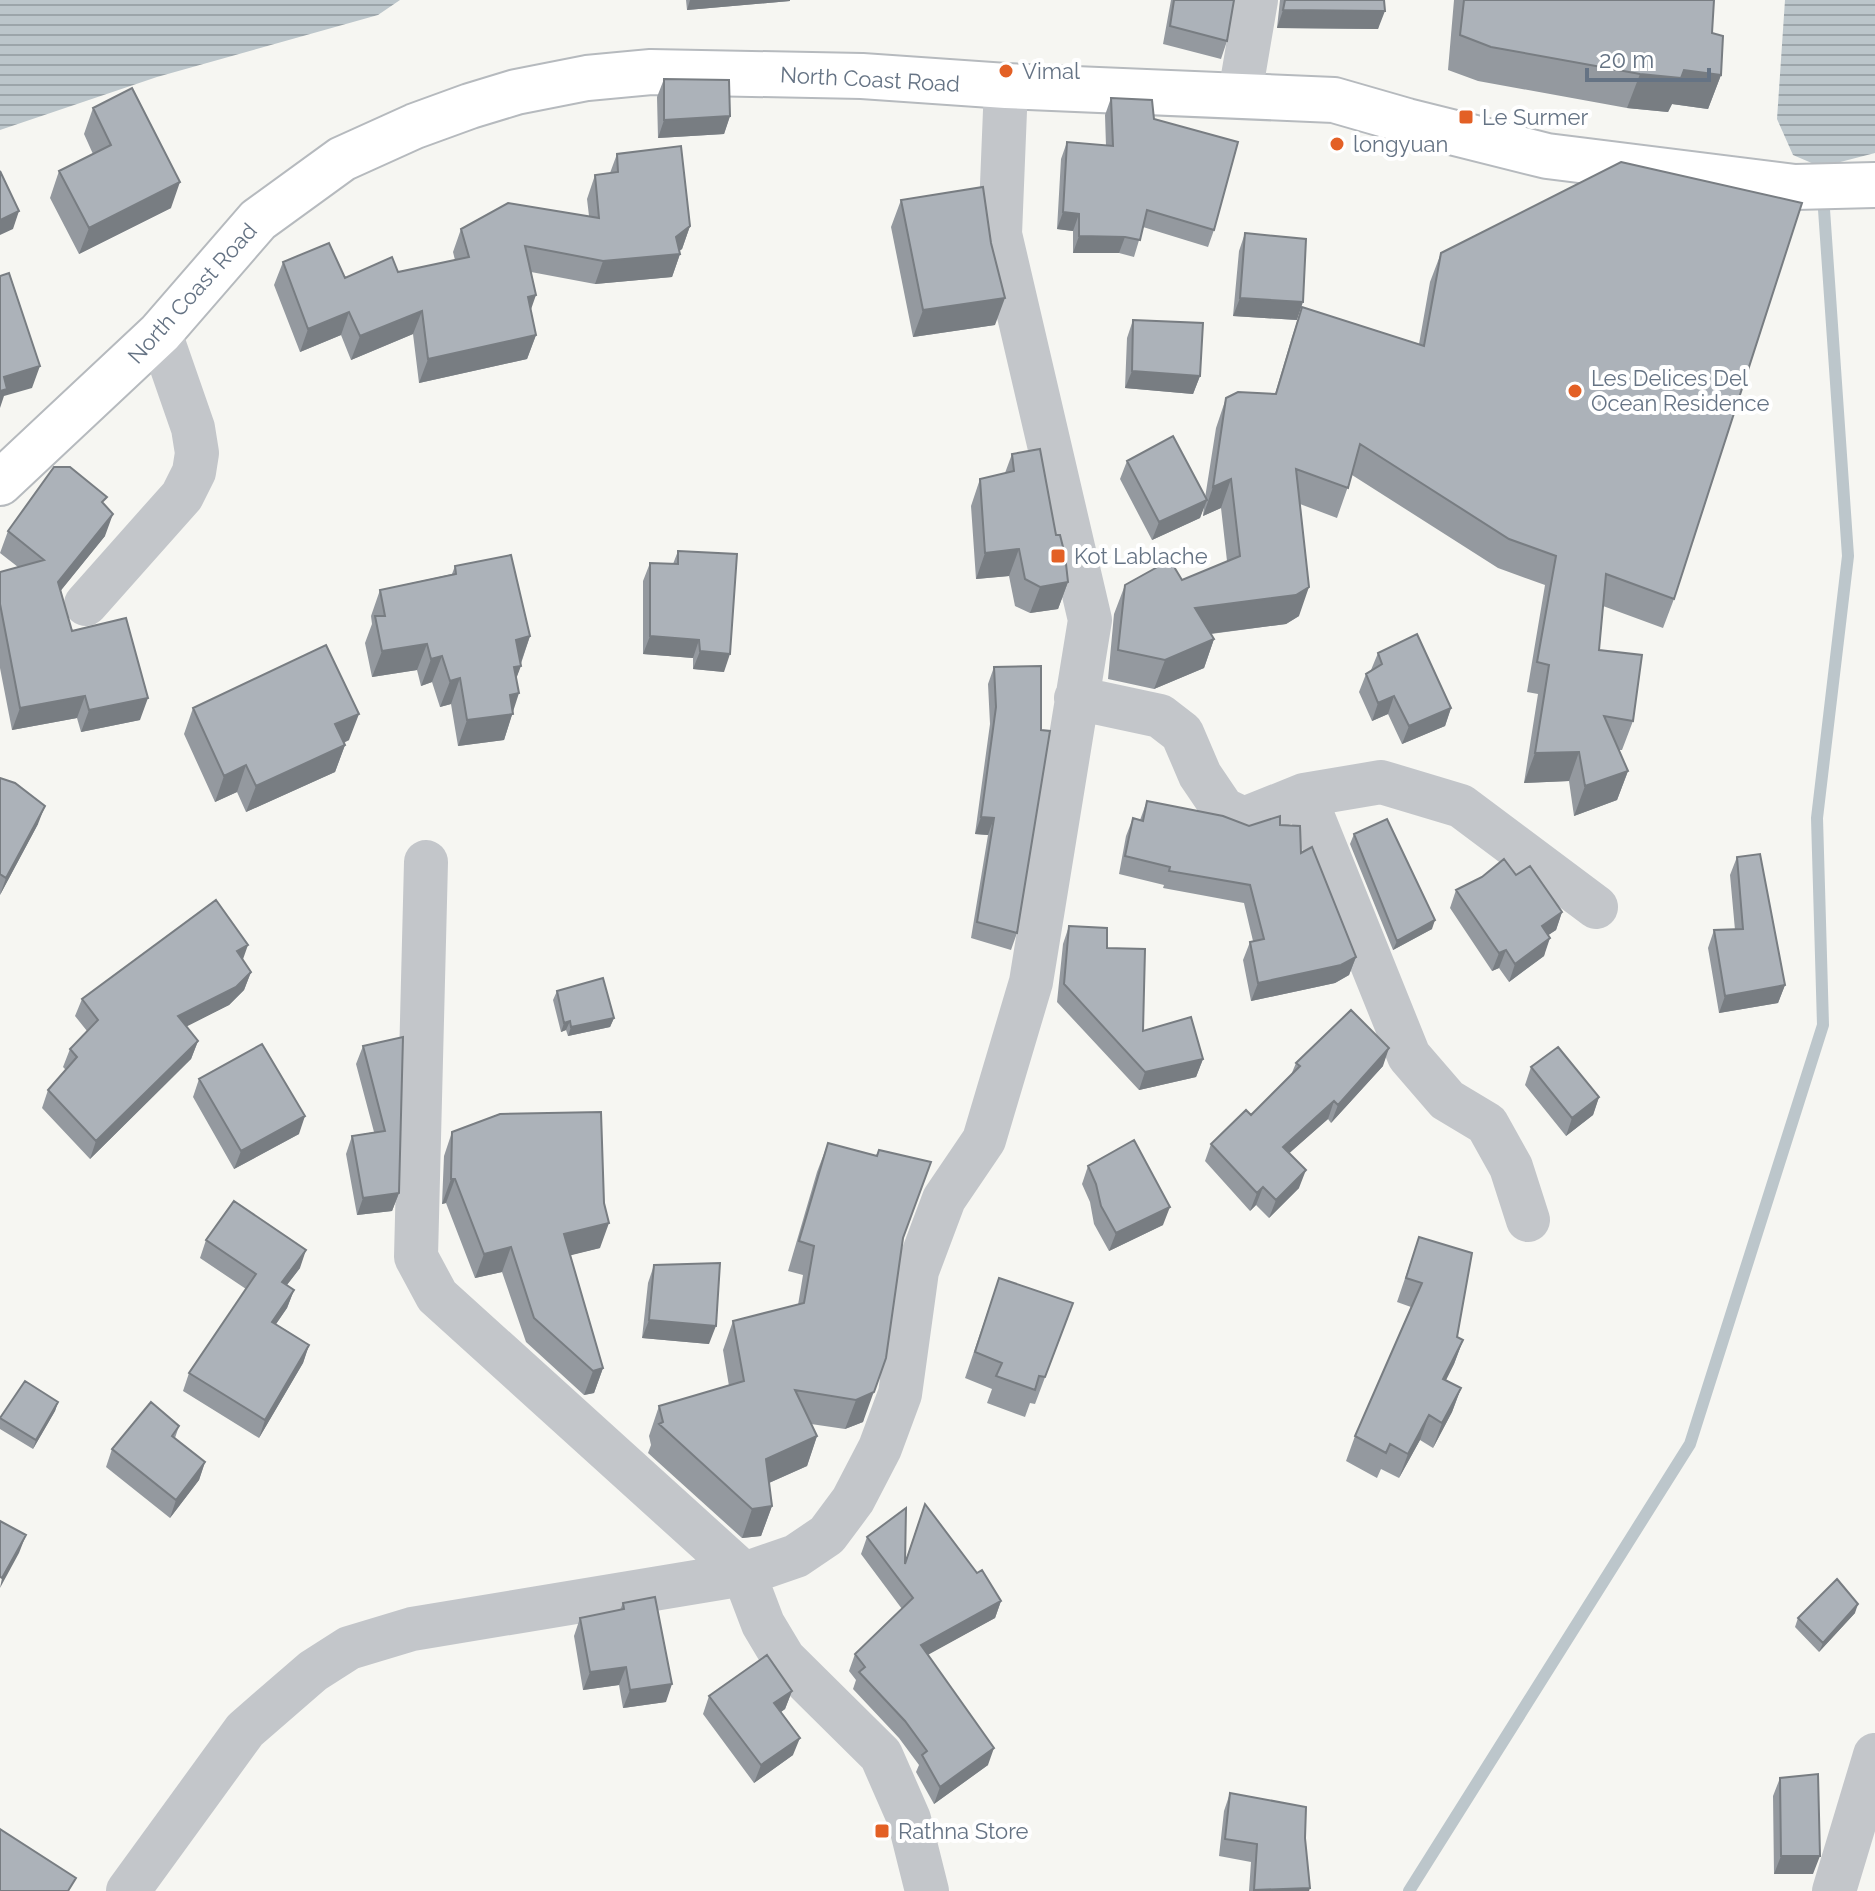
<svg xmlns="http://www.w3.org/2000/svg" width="1875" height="1891" viewBox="0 0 1875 1891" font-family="Raleway,sans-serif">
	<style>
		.water { fill: url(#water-rules) }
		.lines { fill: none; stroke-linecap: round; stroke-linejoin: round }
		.stream { stroke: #bcc6cb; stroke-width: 12 }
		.major-casing { stroke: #b6babe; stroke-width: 48 }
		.minor { stroke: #c3c6ca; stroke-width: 44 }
		.major { stroke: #fff; stroke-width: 44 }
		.wall { fill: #94999f }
		.shaded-wall { fill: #787d82 }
		.building { fill: #acb2b9; stroke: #787d82; stroke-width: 2 }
		.poi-dot { fill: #e36025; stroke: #fff; stroke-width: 3 }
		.labels { text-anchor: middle; stroke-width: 8; stroke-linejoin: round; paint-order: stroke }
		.poi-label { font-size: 22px; fill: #657384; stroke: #fff; text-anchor: start }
		.street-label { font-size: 22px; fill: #657384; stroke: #fff }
	</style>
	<defs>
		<pattern id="water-rules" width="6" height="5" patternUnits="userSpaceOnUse" patternTransform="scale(2)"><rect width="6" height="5" fill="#bcc6cb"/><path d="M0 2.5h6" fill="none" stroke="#9ca5aa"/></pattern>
	</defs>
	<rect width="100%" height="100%" fill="#f6f6f2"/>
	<!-- water -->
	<path class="water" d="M0,0H400L378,15L157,77L0,130Z
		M1785,0H1875V153L1821,167L1793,155L1777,119Z"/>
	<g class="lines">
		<!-- stream -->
		<path class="stream" d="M1409,1891L1690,1444L1823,1025L1817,818L1848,556L1823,195"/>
		<defs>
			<path id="major" d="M0,483L160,333L258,220L342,159L415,126L470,106L516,92L587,78L651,72L862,76L1006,86L1334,100L1407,121L1547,156L1795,187L1875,185"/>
		</defs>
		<!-- major casing -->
		<use href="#major" class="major-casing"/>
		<!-- minor -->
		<path class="minor" d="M1240,94L1256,0
			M86,604L182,496L194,472L197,453L193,428L160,333
			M1076,698L1160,716L1182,733L1200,775L1223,809L1244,819L1304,795L1381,782L1461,806L1596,907
			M1304,795L1409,1056L1447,1100L1487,1124L1511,1167L1528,1220
			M426,862L416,1257L437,1296L744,1574L763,1624L784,1659L881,1755L909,1819L927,1891
			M128,1891L245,1730L313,1671L349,1648L412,1629L744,1574L796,1556L827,1535L853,1500L880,1448L900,1394L917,1271L944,1199L984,1140L1031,982L1090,620L1000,234L1006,86
			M1834,1891L1875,1755"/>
		<!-- major -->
		<use href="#major" class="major"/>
	</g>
	<!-- wall -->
	<path class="wall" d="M686,0H790V1L687,10Z
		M1171,0H1234L1227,41L1221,59L1163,44Z
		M1280,0H1384L1378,29L1277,28Z
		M1454,0H1714L1712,33L1721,75L1708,109L1672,104L1668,112L1627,108L1478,81L1448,70Z
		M664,79L730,116L724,134L658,138L657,97Z
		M1111,98L1154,119L1214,230L1208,247L1143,227L1134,257L1119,253H1073V231L1057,229L1061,159L1067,142L1106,146L1105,115Z
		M93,108L171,208L79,254L50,198L59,171L93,154L84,134Z
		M617,154L690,226L682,249L679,251L680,254L672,277L595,284L531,272V310L536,335L527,359L419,383L413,334L351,360L341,335L300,352L274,285L283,262L345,278L398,272L455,260L453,252L461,229L589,216L587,199L595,175L610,173Z
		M901,200L995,325L913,337L891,227Z
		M1245,233L1297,320L1233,316L1239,251Z
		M1441,253L1674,599L1663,628L1603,606L1599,650L1633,721L1622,750H1618L1628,771L1617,800L1574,816L1569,781L1524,783L1538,694L1527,692L1545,585L1498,568L1352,475L1337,518L1300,504L1299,616L1286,624L1211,634L1214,639L1204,668L1154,689L1108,679L1114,614L1125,585L1182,580L1227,561L1221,508L1203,516L1204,506L1200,518L1152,540L1120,479L1127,461L1205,498L1216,428L1226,398L1275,394L1292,337L1302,307L1419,344L1430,282Z
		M1133,320L1200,376L1193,394L1125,388L1127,338Z
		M1012,454L1056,535L1068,582L1058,609L1030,613L1015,606L1009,576L976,579L971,506L980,479L1005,473Z
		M104,505L105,536L60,591L72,631L140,720L81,732L77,718L12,730L0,668V572L18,567L0,553L8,531Z
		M678,551L724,672L693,669V658L643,654V581L650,563L673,564Z
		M455,566L530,636L516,679L513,711L504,740L458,746L451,704L440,707L432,682L421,686L417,670L372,677L365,643L372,624L371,616L380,590L452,574Z
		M1378,653L1451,708L1445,726L1402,744L1388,714L1372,721L1359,692L1366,674L1371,670Z
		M994,667L1017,933L1011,950L971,938L988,835L975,834L990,724L988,684Z
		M193,708L349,740L344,743L345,745L335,772L246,812L237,792L215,802L184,734Z
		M0,778L38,824L0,895Z
		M1147,801L1249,826L1280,825L1301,853L1356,957L1349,975L1335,983L1251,1001L1243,960L1250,942L1253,941L1244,903L1163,888L1164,885L1119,874L1126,836L1133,818L1140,820Z
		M1354,834L1432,929L1393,950L1350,844Z
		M1737,857L1785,985L1778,1003L1719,1013L1708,948L1714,930H1735L1730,875Z
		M1516,875L1562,912L1556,930L1548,935L1544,956L1509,982L1499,968L1492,971L1450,908L1456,890Z
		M1069,926L1107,948L1143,1031L1203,1059L1196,1077L1139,1090L1057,1002L1063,944Z
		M243,960L251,972L244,990L229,1005L186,1026L198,1041L191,1059L90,1159L42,1108L48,1090L66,1070L63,1067L70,1049L87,1031L75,1016L82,999Z
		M557,991L614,1018L610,1027L568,1036L566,1030L561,1032L553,1000Z
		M403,1037L399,1193L392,1211L357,1215L346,1154L352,1136L374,1132L356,1064L363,1046Z
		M1296,1063L1383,1066L1331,1123L1328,1119L1289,1153L1299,1188L1269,1218L1256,1205L1250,1211L1205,1161L1211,1144L1251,1115L1291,1075Z
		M1531,1067L1599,1097L1593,1115L1566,1136L1525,1085Z
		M199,1079L299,1134L234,1169L193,1097Z
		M452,1132L600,1248L570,1255L603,1368L594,1393L584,1395L526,1342L502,1272L475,1278L446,1203L442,1204L444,1156Z
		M828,1143L876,1156L879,1150L903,1238L863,1422L845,1429L811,1424L817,1436L807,1466L769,1483L772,1506L761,1536L742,1538L648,1453L651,1445L649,1436L659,1406L729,1386L723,1350L733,1321L798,1305L803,1275L788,1271L817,1172Z
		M1088,1166L1163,1225L1109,1251L1094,1224L1090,1202L1082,1184Z
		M1419,1237L1457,1337L1463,1340L1454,1364L1446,1380L1461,1388L1452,1412L1433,1448L1420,1440L1399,1478L1381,1469L1377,1478L1346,1461L1355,1436L1411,1307L1397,1302Z
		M206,1240L300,1268L287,1285L294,1290L287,1308L276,1324L309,1345L303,1363L259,1438L183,1391L189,1373L246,1289L200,1258Z
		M654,1265L709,1344L642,1338L648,1283Z
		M999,1278L1073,1303L1035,1404L1030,1403L1025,1417L987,1403L992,1389L965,1378Z
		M58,1402L55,1411L33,1449L0,1429V1418Z
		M179,1426L175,1438L205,1462L199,1480L170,1518L106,1467L112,1449Z
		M925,1504L977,1573L1001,1601L995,1618L928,1654L988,1765L934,1804L916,1772L919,1765L899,1738L853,1689L856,1680L849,1671L855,1654L902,1609L861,1554L867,1537L905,1562Z
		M623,1603L666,1702L623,1708L619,1685L583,1690L574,1636L580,1618L620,1610Z
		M1855,1613L1819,1652L1795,1627L1798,1618Z
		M792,1691L785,1709L781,1712L793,1755L754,1783L703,1714L709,1696Z
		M1780,1778L1813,1874H1774L1773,1796Z
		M1230,1793L1305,1838L1309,1891H1249L1251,1862L1219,1856L1224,1811Z"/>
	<!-- shaded-wall -->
	<path class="shaded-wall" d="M690,0H790V1L687,10Z
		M1283,10L1385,11L1378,29L1277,28Z
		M1684,70L1721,75L1708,109L1672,104L1668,112L1627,108L1640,74Z
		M730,116L724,134L658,138L664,120Z
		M180,182L171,208L79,254L89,228Z
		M19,211L13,229L0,235V220Z
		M1063,212L1079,214L1073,231L1057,229Z
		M690,226L682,249L675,254H680L672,277L595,284L603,261L676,237Z
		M1079,236L1125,237L1119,253H1073Z
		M536,295L528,318V297Z
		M1005,298L995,325L913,337L923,310Z
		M1240,298L1303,302L1297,320L1233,316Z
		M422,311L413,334L351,360L360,336Z
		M349,312L341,335L300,352L308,329Z
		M536,335L527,359L419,383L428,359Z
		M40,366L32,388L4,396L0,408V389L4,377Z
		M1132,371L1200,376L1193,394L1125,388Z
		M1231,479L1221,508L1203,516L1213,487Z
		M1207,500L1200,518L1152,540L1159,522Z
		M113,514L105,536L50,604L58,582Z
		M1019,549L1009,576L976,579L985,553Z
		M1068,582L1058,609L1030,613L1040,587Z
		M1309,587L1299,616L1286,624L1184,637L1195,608Z
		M530,636L521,662L516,640Z
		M650,636L699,640L693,658L643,654Z
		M1214,639L1204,668L1154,689L1165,660Z
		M427,644L417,670L372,677L382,651Z
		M700,651L730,654L724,672L693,669Z
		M442,656L432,682L421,686L431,659Z
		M521,666L511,692L514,667Z
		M460,678L451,704L440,707L450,681Z
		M519,693L504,740L458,746L467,720L510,695Z
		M85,696L77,718L12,730L20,708Z
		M1394,696L1388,714L1372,721L1378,703Z
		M148,698L140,720L81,732L89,710Z
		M1451,708L1445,726L1402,744L1409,726Z
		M359,714L349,740L325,750L335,724Z
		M345,745L335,772L246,812L256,786Z
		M1579,752L1569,781L1524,783L1535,753Z
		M246,765L237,792L215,802L224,776Z
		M1628,771L1617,800L1574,816L1585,786Z
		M45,806L38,824L0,895L6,878Z
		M981,817L994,818L988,835L975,834Z
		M1562,912L1556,930L1535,944L1542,926Z
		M1435,920L1432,929L1393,950L1397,941Z
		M1550,938L1544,956L1509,982L1515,964Z
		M248,945L242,962L237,951Z
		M1506,950L1499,968L1492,971L1499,953Z
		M1356,957L1349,975L1335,983L1251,1001L1258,983Z
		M251,972L244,990L229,1005L172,1034L178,1016Z
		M1785,985L1778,1003L1719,1013L1725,996Z
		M614,1018L610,1027L568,1036L571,1027Z
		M570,1021L566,1030L561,1032L564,1023Z
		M198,1041L191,1059L90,1159L96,1141Z
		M1389,1048L1383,1066L1331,1123L1338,1105Z
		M1203,1059L1196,1077L1139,1090L1145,1072Z
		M1599,1097L1593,1115L1566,1136L1572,1118Z
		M1334,1101L1328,1119L1276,1165L1283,1147Z
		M305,1116L299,1134L234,1169L241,1151Z
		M1306,1170L1299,1188L1269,1218L1276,1200Z
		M451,1179H455L446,1203L442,1204Z
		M1263,1187L1256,1205L1250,1211L1257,1193Z
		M399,1193L392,1211L357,1215L363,1198Z
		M1170,1207L1163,1225L1109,1251L1116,1233Z
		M609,1223L600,1248L556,1259L564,1234Z
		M511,1247L502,1272L475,1278L484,1254Z
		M306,1250L300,1268L275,1300L282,1282Z
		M294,1290L287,1308L265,1340L272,1322Z
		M649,1320L716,1326L709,1344L642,1338Z
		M1463,1340L1454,1364L1434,1404L1443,1379Z
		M309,1345L303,1363L259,1438L265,1420Z
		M886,1358L863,1422L845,1429L856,1400Z
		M603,1368L594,1393L584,1395L593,1371Z
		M1461,1388L1452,1412L1433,1448L1442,1423Z
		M58,1402L55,1411L33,1449L36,1440Z
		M1429,1415L1420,1440L1399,1478L1408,1454Z
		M817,1436L807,1466L755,1489L766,1459Z
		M205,1462L199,1480L170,1518L176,1500Z
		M772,1506L761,1536L742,1538L752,1509Z
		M26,1535L19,1553L0,1588L2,1578Z
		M1001,1601L995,1618L915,1662L921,1645Z
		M1858,1604L1855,1613L1819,1652L1823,1643Z
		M626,1667L619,1685L583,1690L590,1672Z
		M672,1684L666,1702L623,1708L630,1690Z
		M792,1691L785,1709L768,1721L774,1703Z
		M800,1738L793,1755L754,1783L761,1765Z
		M994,1748L988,1765L934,1804L940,1787Z
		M1781,1856H1820L1813,1874H1774Z
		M1310,1888L1309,1891H1254V1890Z"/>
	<!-- building -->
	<path class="building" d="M1174,0H1234L1227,41L1170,26Z
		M1285,0H1384L1385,11L1283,10Z
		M1464,0H1714L1712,33L1723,36L1721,75L1684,70L1681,78L1640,74L1491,47L1460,35Z
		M664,79L729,80L730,116L664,120Z
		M132,88L180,182L89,228L59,171L111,145L93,108Z
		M1111,98L1152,100L1154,119L1238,142L1214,230L1147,210L1140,240L1125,237L1079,236V214L1063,212L1067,142L1113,146Z
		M681,146L690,226L676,237L680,254L603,261L525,246L536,295L528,297L536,335L428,359L422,311L360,336L349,312L308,329L283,262L329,243L345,278L392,257L398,272L469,257L461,229L508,203L599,218L595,175L618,172L617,154Z
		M1621,162L1802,203L1674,599L1606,574L1599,650L1642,655L1633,721L1604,716L1628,771L1585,786L1579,752L1535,753L1549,665L1537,662L1556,556L1509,539L1360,444L1348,488L1296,469L1309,587L1296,595L1195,608L1214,639L1165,660L1118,650L1125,585L1170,560L1182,580L1240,556L1231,479L1213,487L1226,398L1238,392L1276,394L1302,307L1424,346L1441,253Z
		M0,171L19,211L0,220Z
		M983,187L991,243L1005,298L923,310L901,200Z
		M1245,233L1306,239L1303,302L1240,298Z
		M9,273L40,366L4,377L7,389L0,391V276Z
		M1133,320L1203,323L1200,376L1132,371Z
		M1173,436L1207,500L1159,522L1127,461Z
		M1040,449L1056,535H1060L1065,555L1068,582L1040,587L1025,579L1019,549L985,553L980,479L1014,471L1012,454Z
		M54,467H70L107,497L102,502L113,514L58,582L72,631L126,618L148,698L89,710L85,696L20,708L0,604V572L44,560L8,531Z
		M678,551L737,554L730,654L700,651L699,640L650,636V563L678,564Z
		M511,555L530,636L516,640L521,666L514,667L519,693L510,695L513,714L467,720L460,678L450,681L442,656L431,659L427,644L382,651L375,616H385L380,590L456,574L455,566Z
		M1417,634L1451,708L1409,726L1394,696L1378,703L1366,674L1382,664L1378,653Z
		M326,645L359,714L335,724L345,745L256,786L246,765L224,776L193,708Z
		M1041,666V730L1050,731L1017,933L977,922L994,818L981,817L996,707L994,667Z
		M0,778L15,783L45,806L6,878L0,874Z
		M1147,801L1223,816L1249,826L1280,816V825L1300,826L1301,853L1312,847L1356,957L1341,965L1258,983L1250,942L1264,939L1250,885L1169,871L1170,867L1125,856L1133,818L1143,821Z
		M1387,819L1435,920L1397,941L1354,834Z
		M1760,854L1785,985L1725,996L1714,930L1743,929L1737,857Z
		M1504,859L1516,875L1530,866L1562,912L1542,926L1550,938L1515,964L1506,950L1499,953L1456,890L1482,877Z
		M216,900L248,945L237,951L251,972L236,987L178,1016L198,1041L96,1141L48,1090L77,1057L70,1049L98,1020L82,999Z
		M1069,926L1107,928V948L1145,949L1143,1031L1191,1017L1203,1059L1145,1072L1064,984Z
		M603,978L614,1018L571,1027L570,1021L564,1023L557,991Z
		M1351,1010L1389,1048L1338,1105L1334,1101L1283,1147L1306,1170L1276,1200L1263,1187L1257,1193L1211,1144L1246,1110L1251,1115L1300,1066L1296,1063Z
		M403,1037L399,1193L363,1198L352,1136L385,1131L363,1046Z
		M262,1044L305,1116L241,1151L199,1079Z
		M1558,1047L1599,1097L1572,1118L1531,1067Z
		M601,1112L604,1203L609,1223L564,1234L603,1368L593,1371L534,1318L511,1247L484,1254L455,1179H451L452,1132L500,1114Z
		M1134,1140L1170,1207L1116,1233L1101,1206L1096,1184L1088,1166Z
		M828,1143L877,1156L879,1150L931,1162L903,1238L886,1358L874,1392L856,1400L795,1390L817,1436L766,1459L772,1506L752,1509L659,1424L663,1422L659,1406L744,1381L733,1321L804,1303L814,1246L799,1241Z
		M234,1201L306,1250L282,1282L294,1290L272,1322L309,1345L265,1420L189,1373L256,1274L206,1240Z
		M1419,1237L1472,1253L1457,1337L1463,1340L1443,1379L1461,1388L1442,1423L1429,1415L1408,1454L1390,1444L1386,1453L1355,1436L1422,1283L1406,1278Z
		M720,1263L716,1326L649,1320L654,1265Z
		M999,1278L1073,1303L1045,1377L1039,1376L1035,1390L996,1376L1002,1363L975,1352Z
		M25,1381L58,1402L36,1440L0,1418Z
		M151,1402L179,1426L172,1436L205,1462L176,1500L112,1449Z
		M925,1504L977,1573L982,1570L1001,1601L921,1645L994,1748L940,1787L922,1755L927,1751L905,1721L859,1672L865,1667L855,1654L913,1598L867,1537L906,1508L905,1564Z
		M0,1521L26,1535L2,1578L0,1577Z
		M1837,1579L1858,1604L1823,1643L1798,1618Z
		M655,1597L672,1684L630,1690L626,1667L590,1672L580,1618L624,1609L623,1603Z
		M767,1655L792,1691L774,1703L800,1738L761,1765L709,1696Z
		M1818,1774L1820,1856H1781L1780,1778Z
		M1230,1793L1306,1807L1305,1838L1310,1888L1254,1890L1257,1844L1225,1839Z
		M0,1829L76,1878L68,1891H0Z"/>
	<!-- markers -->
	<g class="poi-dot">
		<circle cx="1006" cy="71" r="8"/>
		<rect x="1458" y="109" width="16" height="16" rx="4"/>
		<circle cx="1337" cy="144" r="8"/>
		<circle cx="1575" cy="391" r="8"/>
		<rect x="1050" y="548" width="16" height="16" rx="4"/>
		<rect x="874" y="1823" width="16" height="16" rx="4"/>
	</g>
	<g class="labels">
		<!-- poi labels -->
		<g class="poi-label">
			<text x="1022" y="79">Vimal</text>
			<text x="1482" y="125">Le Surmer</text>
			<text x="1353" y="152">longyuan</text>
			<text x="1591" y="386">Les Delices Del<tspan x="1591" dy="25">Ocean Residence</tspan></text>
			<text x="1074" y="564">Kot Lablache</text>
			<text x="898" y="1839">Rathna Store</text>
		</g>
		<!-- street labels -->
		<g class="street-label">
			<text transform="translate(870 79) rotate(3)" y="8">North Coast Road</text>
			<text transform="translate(192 293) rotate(-48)" y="8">North Coast Road</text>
		</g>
	</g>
	<!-- scale -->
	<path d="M1587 68v12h122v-12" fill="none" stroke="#657384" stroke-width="4"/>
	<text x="1599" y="68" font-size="24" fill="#657384" stroke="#ffffff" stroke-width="6" paint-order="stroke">20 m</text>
</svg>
